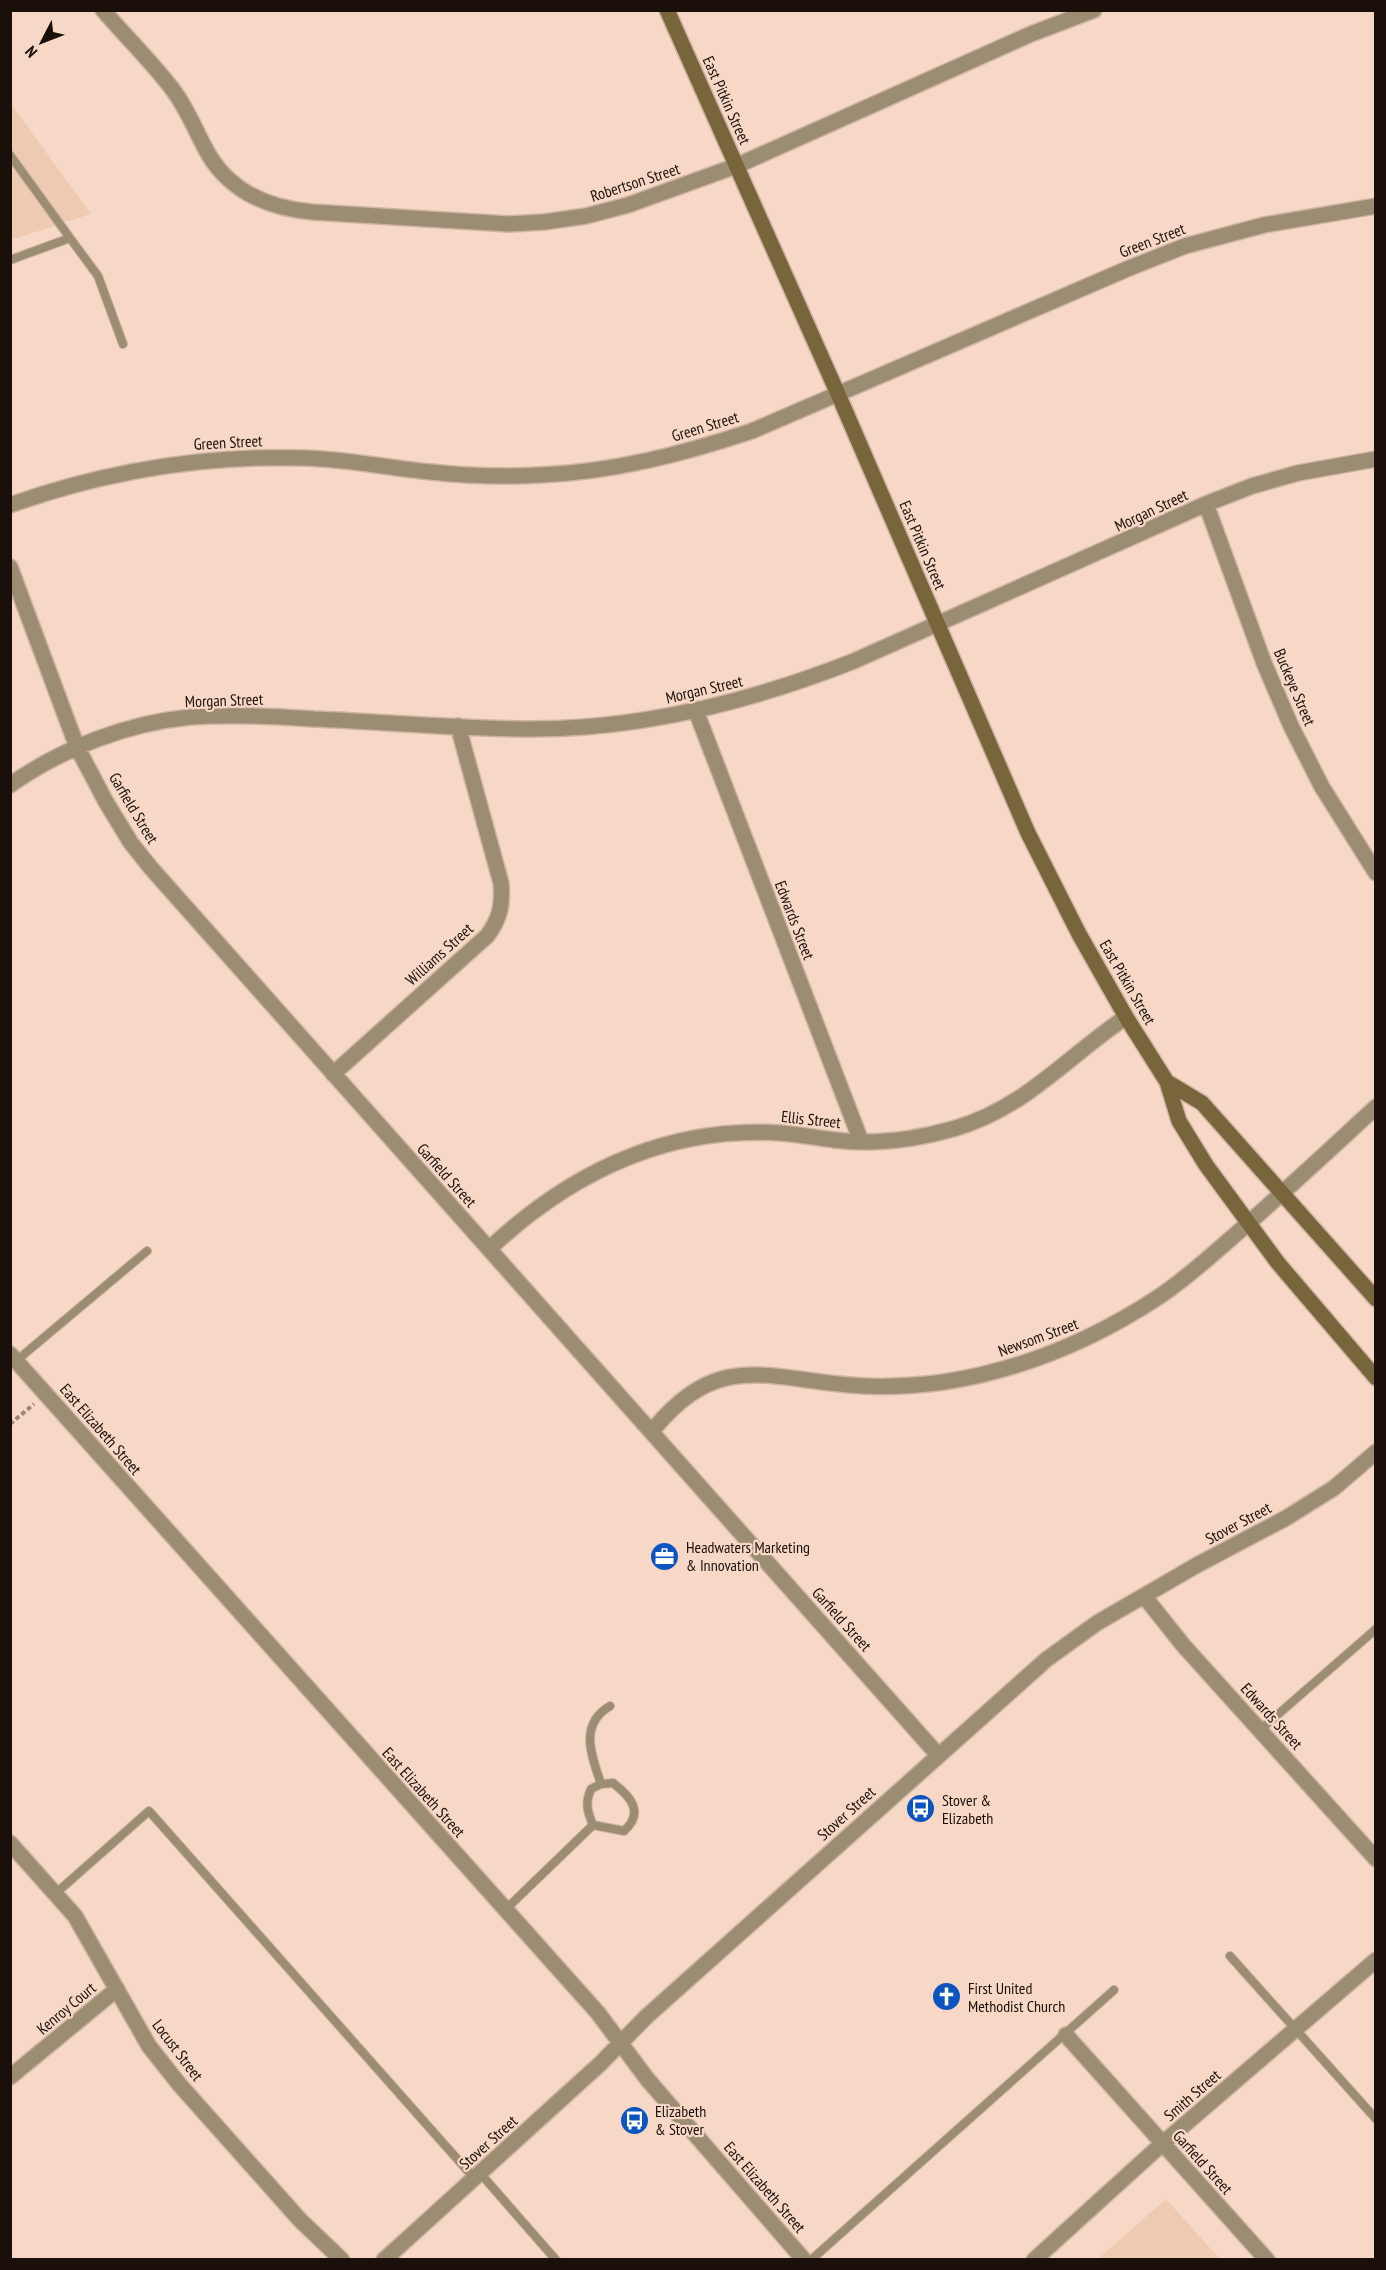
<svg xmlns="http://www.w3.org/2000/svg" width="1386" height="2270" viewBox="0 0 1386 2270" font-family="'PT Sans Narrow',sans-serif">
	<style>
		.built { fill: #efcab3 }
		.lines { fill: none; stroke-linecap: round; stroke-linejoin: round }
		.lane-casing { stroke: #cfb4a4; stroke-width: 10 }
		.street-casing { stroke: #cfb4a4; stroke-width: 18 }
		.secondary-casing { stroke: #cfb4a4; stroke-width: 18 }
		.path { stroke: #9c8678; stroke-width: 4; stroke-dasharray: 4.5 3; stroke-linecap: butt }
		.lane { stroke: #9b8c72; stroke-width: 8 }
		.street { stroke: #9b8c72; stroke-width: 15 }
		.secondary { stroke: #79653c; stroke-width: 15 }
		.labels { text-anchor: middle; stroke-width: 4.5; stroke-linejoin: round; paint-order: stroke }
		.street-label { font-size: 16px; fill: #1a1009; stroke: #f7d8c6 }
		.poi-label { font-size: 16px; fill: #1a1009; stroke: #f7d8c6; text-anchor: start }
	</style>
	<rect width="100%" height="100%" fill="#f7d8c6"/>
	<!-- built -->
	<path class="built" d="M11,104L91,214L11,240Z
		M1166,2199L1220,2259H1098Z"/>
	<g class="lines">
		<defs>
			<path id="lane" d="M10,155L70,238L10,260
				M70,238L98,276L123,344
				M16,1361L147,1251
				M1260,1730L1376,1629
				M601,1784C592,1756 578,1725 610,1706
				M55,1894L149,1811L474,2178
				M505,1910L593,1825L624,1831C645,1812 630,1796 613,1783L601,1784L591,1789C585,1803 587,1811 593,1825
				M1230,1956L1376,2119
				M480,2173L556,2260
				M811,2260L1114,1990"/>
			<path id="street" d="M103,10C126,37 152,62 173,90C186,107 194,127 204,146C225,189 266,208 312,212L509,224L544,222L586,216L628,205L736,166L1031,34L1094,10
				M1206,504L1264,663L1291,726L1322,787L1376,873
				M10,505C106,471 204,455 304,458C347,459 388,468 431,472C467,476 503,477 540,475C613,472 683,454 752,431L1127,269L1185,246L1264,225L1376,206
				M10,567L77,747L106,802L131,843L151,868L938,1755
				M696,711L861,1141
				M10,785C63,748 127,723 191,717C232,714 273,716 314,719C386,722 459,729 531,729C643,729 750,702 854,661L1206,504L1252,486L1298,473L1376,459
				M333,1074L487,936C500,919 503,904 501,883L458,726
				M489,1249C570,1173 667,1126 780,1133C798,1134 816,1138 834,1140C874,1145 918,1139 956,1128C1025,1108 1068,1056 1126,1017
				M10,1354L598,2013L648,2080L804,2260
				M652,1431C717,1352 761,1377 849,1385C880,1388 913,1386 944,1382C1021,1370 1093,1340 1157,1298C1183,1281 1205,1261 1228,1241C1278,1198 1327,1152 1376,1107
				M1144,1596L1183,1645L1376,1859
				M10,1843L75,1916L149,2046L179,2084L300,2220L342,2260
				M1066,2035L1267,2260
				M10,2077L117,1989
				M384,2260L600,2064L646,2017L1047,1659L1097,1623L1197,1565L1286,1518L1334,1488L1376,1452
				M1034,2260L1162,2144L1376,1960"/>
			<path id="secondary" d="M667,10L838,394L1028,833L1079,934L1126,1017L1167,1082L1179,1121L1206,1165L1278,1263L1376,1378
				M1167,1082L1202,1103L1376,1299"/>
		</defs>
		<!-- lane casing -->
		<use href="#lane" class="lane-casing"/>
		<!-- street casing -->
		<use href="#street" class="street-casing"/>
		<!-- secondary casing -->
		<use href="#secondary" class="secondary-casing"/>
		<!-- path -->
		<path class="path" d="M10,1424L34,1404"/>
		<!-- lane -->
		<use href="#lane" class="lane"/>
		<!-- street -->
		<use href="#street" class="street"/>
		<!-- secondary -->
		<use href="#secondary" class="secondary"/>
	</g>
	<!-- icons -->
	<defs>
		<symbol id="office-disc" viewBox="-11 -11 22 22"><circle r="9.5" fill="#0c54bf" stroke="#f7d8c6"/><path d="M-6-3h4V-5.5h4V-3h4V5H-6ZM-1-4.5V-3h2v-1.5ZM-6 0V1H6V0Z" fill="#fff"/></symbol>
		<symbol id="bus-disc" viewBox="-11 -11 22 22"><circle r="9.5" fill="#0c54bf" stroke="#f7d8c6"/><path d="M-5-6H5V4H4V6H2V4H-2V6H-4V4H-5ZM-3.5-4V0h7V-4ZM-3.5 1.2v1.5H-2V1.2ZM2 1.2v1.5H3.5V1.2Z" fill="#fff"/></symbol>
		<symbol id="church-disc" viewBox="-11 -11 22 22"><circle r="9.5" fill="#0c54bf" stroke="#f7d8c6"/><path d="M-1.2-6h2.4v3.5h3.3v2.4h-3.3V6h-2.4V-.1h-3.3v-2.4h3.3Z" fill="#fff"/></symbol>
	</defs>
	<g fill-rule="evenodd">
		<use href="#office-disc" x="648" y="1540" width="33" height="33"/>
		<use href="#bus-disc" x="904" y="1792" width="33" height="33"/>
		<use href="#church-disc" x="930" y="1980" width="33" height="33"/>
		<use href="#bus-disc" x="618" y="2104" width="33" height="33"/>
	</g>
	<g class="labels">
		<!-- street labels -->
		<g class="street-label">
			<text transform="translate(727 100) rotate(66)" y="6">East Pitkin Street</text>
			<text transform="translate(635 182) rotate(-18)" y="6">Robertson Street</text>
			<text transform="translate(1152 240) rotate(-21)" y="6">Green Street</text>
			<text transform="translate(705 426) rotate(-17)" y="6">Green Street</text>
			<text transform="translate(228 442) rotate(-3)" y="6">Green Street</text>
			<text transform="translate(1151 510) rotate(-25)" y="6">Morgan Street</text>
			<text transform="translate(923 545) rotate(67)" y="6">East Pitkin Street</text>
			<text transform="translate(1295 687) rotate(67)" y="6">Buckeye Street</text>
			<text transform="translate(704 689) rotate(-13)" y="6">Morgan Street</text>
			<text transform="translate(224 700) rotate(-2)" y="6">Morgan Street</text>
			<text transform="translate(134 808) rotate(59)" y="6">Garfield Street</text>
			<text transform="translate(795 920) rotate(69)" y="6">Edwards Street</text>
			<text transform="translate(439 954) rotate(-42)" y="6">Williams Street</text>
			<text transform="translate(1128 982) rotate(60)" y="6">East Pitkin Street</text>
			<text transform="translate(811 1119) rotate(6)" y="6">Ellis Street</text>
			<text transform="translate(447 1175) rotate(48)" y="6">Garfield Street</text>
			<text transform="translate(1038 1337) rotate(-20)" y="6">Newsom Street</text>
			<text transform="translate(101 1429) rotate(49)" y="6">East Elizabeth Street</text>
			<text transform="translate(1238 1523) rotate(-28)" y="6">Stover Street</text>
			<text transform="translate(842 1619) rotate(48)" y="6">Garfield Street</text>
			<text transform="translate(1272 1716) rotate(48)" y="6">Edwards Street</text>
			<text transform="translate(424 1792) rotate(48)" y="6">East Elizabeth Street</text>
			<text transform="translate(846 1813) rotate(-42)" y="6">Stover Street</text>
			<text transform="translate(66 2008) rotate(-40)" y="6">Kenroy Court</text>
			<text transform="translate(178 2050) rotate(53)" y="6">Locust Street</text>
			<text transform="translate(1192 2095) rotate(-41)" y="6">Smith Street</text>
			<text transform="translate(488 2142) rotate(-42)" y="6">Stover Street</text>
			<text transform="translate(1203 2162) rotate(48)" y="6">Garfield Street</text>
			<text transform="translate(765 2187) rotate(49)" y="6">East Elizabeth Street</text>
		</g>
		<!-- poi labels -->
		<g class="poi-label">
			<text x="686" y="1553">Headwaters Marketing<tspan x="686" dy="18">&amp; Innovation</tspan></text>
			<text x="942" y="1806">Stover &amp;<tspan x="942" dy="18">Elizabeth</tspan></text>
			<text x="968" y="1994">First United<tspan x="968" dy="18">Methodist Church</tspan></text>
			<text x="655" y="2117">Elizabeth<tspan x="655" dy="18">&amp; Stover</tspan></text>
		</g>
	</g>
	<!-- border -->
	<rect width="1386" height="2270" fill="none" stroke="#1a1009" stroke-width="24"/>
	<!-- north arrow -->
	<g transform="translate(42 42) rotate(228)" stroke="#f7d8c6" stroke-width="4.5" paint-order="stroke">
	<path d="M0-4.5L10 22L0 15L-10 22Z" fill="#1a1009"/>
	<text y="-9" font-size="16" font-weight="bold" text-anchor="middle" fill="#1a1009">N</text>
	</g>
</svg>
